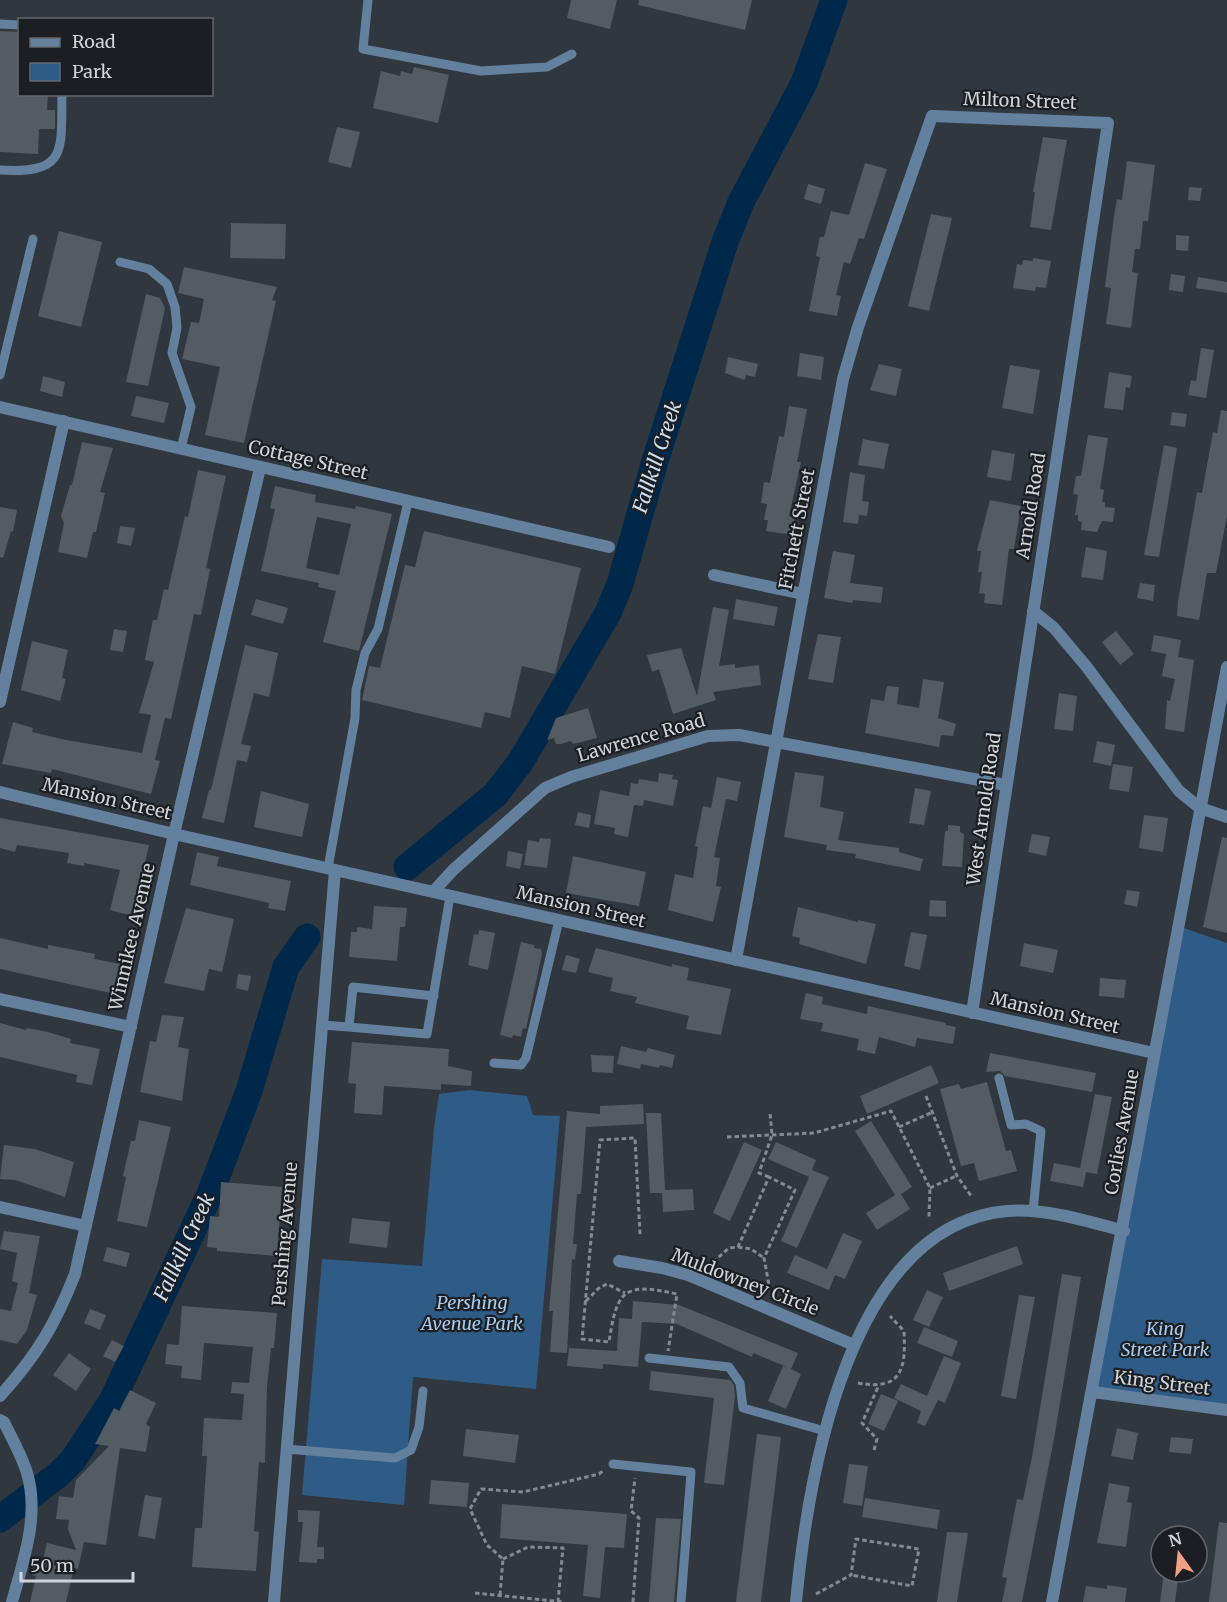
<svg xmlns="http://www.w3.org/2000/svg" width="1227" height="1602" viewBox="0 0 1227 1602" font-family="Merriweather,serif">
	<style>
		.green { fill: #2f5c87 }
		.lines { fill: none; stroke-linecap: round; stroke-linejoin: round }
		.river { stroke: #00284a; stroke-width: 27 }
		.building { fill: #535b63; fill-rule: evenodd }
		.path { stroke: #848a90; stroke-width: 3; stroke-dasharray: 4.5 3; stroke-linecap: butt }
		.lane { stroke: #63819e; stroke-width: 9 }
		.street { stroke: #63819e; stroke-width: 12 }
		.labels { text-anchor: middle; stroke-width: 4.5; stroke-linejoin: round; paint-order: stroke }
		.street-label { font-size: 18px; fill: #cfd4d8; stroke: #1b1e22 }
		.park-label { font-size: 18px; font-style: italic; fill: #a7caed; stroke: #1b1e22 }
		.water-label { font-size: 20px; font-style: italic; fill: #ccdef0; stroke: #1b1e22 }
	</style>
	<rect width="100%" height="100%" fill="#30373f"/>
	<!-- green -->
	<path class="green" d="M1178,926L1227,943V1410L1093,1392Z
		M469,1090L527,1096L533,1115L560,1116L536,1389L413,1377L404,1505L302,1495L322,1259L422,1266L434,1128L439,1094Z"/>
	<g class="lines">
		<!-- river -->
		<path class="river" d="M407,867L496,794L521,761L608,613L620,584L655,461L725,242L741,202L804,83L834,0
			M0,1519L59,1474L73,1460L112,1401L210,1194L249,1091L286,967L307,937"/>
	</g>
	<!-- building -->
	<path class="building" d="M571,0H617L610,29L567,18Z
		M639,0H752L745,30L638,5Z
		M0,31L20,32V94H48L47,110H55V129H39L38,154L0,152Z
		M414,67L449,75L438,123L373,108L381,71L400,76L401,71L412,74Z
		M337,127L360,132L351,168L328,162Z
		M1043,137L1067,140L1051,230L1030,227L1035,192H1033Z
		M1127,161L1155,165L1148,221H1143L1140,249H1135L1132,272L1138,273L1131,328L1106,324L1111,288L1105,287L1114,216L1117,199L1122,200Z
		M865,163L887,169L864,239L859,238L850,264L844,262L836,295L841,296L837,316L809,311L820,257L816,256L820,237H824L831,211L849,215Z
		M808,184L825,189L821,204L804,199Z
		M1189,187L1202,188L1200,201L1188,200Z
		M931,214L952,218L929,311L908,306Z
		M231,223L286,224L285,259L230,258Z
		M59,231L102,242L81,327L38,316Z
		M1176,235L1189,236L1188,251L1176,250Z
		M1033,258L1051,261L1046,288L1036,287L1035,291L1013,288L1017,264L1022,265L1023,260L1033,261Z
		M184,267L277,287L272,300L276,301L244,443L205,435L220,367L182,359L191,322L199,323L204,299L178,293Z
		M1171,274L1185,276L1183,292L1169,290Z
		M1198,277L1227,282V293L1196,288Z
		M146,294L160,298L165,308L148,386L126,382Z
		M1201,348L1214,350L1206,398L1188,395L1191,380L1196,381Z
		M800,353L824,357L821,380L797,376Z
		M728,357L758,364L755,377L746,375L745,380L725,373Z
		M879,364L902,369L896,396L870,390Z
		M1010,365L1040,370L1033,414L1002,408Z
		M1109,372L1132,376L1130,388L1126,387L1123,410L1104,408Z
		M43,376L65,382L62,397L40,391Z
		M136,396L169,403L164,423L131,416Z
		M789,406L807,409L797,462H801L789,516L795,517L792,535L766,531L768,520H764L767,504L761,503L764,482L770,483L779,436L784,437Z
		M1221,410L1227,411V516L1216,573H1207L1199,620L1177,616L1178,601L1197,492L1202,493L1213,432L1217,433Z
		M1172,412L1187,414L1185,427L1170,425Z
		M1088,435L1108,438L1100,489L1104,490L1102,502H1105V507L1115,508L1113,522L1102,521L1097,532L1081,530L1082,522L1078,521V515H1075L1078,495L1073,494L1076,476H1081Z
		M863,439L889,444L884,469L858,465Z
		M82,442L113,448L100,492L105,493L96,532H93L87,558L58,552L64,523L61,516L70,485H72Z
		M1164,445L1177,448L1159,557L1144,555Z
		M992,450L1015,454L1011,481L987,477Z
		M198,470L226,476L206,568L210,569L201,615L194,614L171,719L165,718L155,760L160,761L151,794L52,769L51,773L2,764L13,722L33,728L32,732L66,740L142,753L151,715L139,713L154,662L145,660L148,644L153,620H157L164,589L168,590L185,516L188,517Z
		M850,472L865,475L862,501L869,502L867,516L859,515L858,524L843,522Z
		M275,486L316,495L315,502L355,509L356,506L392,514L359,651L323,642L336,591L318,587L319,583L261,571L275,509L270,508ZM317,517L351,524L339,575L306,568Z
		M990,500L1021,506L1014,549H1009L1002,605L984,603L985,594L979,593L982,572H978L981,551H977Z
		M0,507L17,510L13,532L11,531L3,558L0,557Z
		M120,526L135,528L131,546L117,543Z
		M424,531L581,568L555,674L522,666L510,718L485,712L481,728L362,700L369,666L380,668L405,565L415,567Z
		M1086,547L1107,551L1103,580L1081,577Z
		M833,551L855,555L850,583L883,587L881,603L853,600L852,603L824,598Z
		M1140,583L1155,585L1153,601L1137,598Z
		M256,599L288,608L283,624L251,615Z
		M736,599L778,607L774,626L733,619Z
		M713,607L729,610L719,666L735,664V668L759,665L761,685L713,692L716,700L673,714L659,669L652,672L647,655L681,648L697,696Z
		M114,629L127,631L123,652L110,650Z
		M1116,631L1134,654L1120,665L1102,642Z
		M818,634L841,637L833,683L808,679Z
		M1154,635L1181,640L1178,657L1194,660L1184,732L1165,729L1167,700L1170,701L1175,679L1162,676L1166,654L1151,651Z
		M32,641L68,650L62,678L66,679L60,701L21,690Z
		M245,645L278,653L269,697L254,693L241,744L251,746L247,762L237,760L224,823L202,818L209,790H211Z
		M923,679L944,682L938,718L956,724L953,736L941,735L939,747L865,733L871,699L884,701L887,686L899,687L897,704L919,708Z
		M1059,693L1077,696L1073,731L1054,729Z
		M588,708L597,738L573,744L571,741L561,744H556L554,738L547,740L556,718Z
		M1097,741L1115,745L1111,766L1093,762Z
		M1113,764L1133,767L1129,792L1109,789Z
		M795,772L824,776L820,807L844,812L838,840L899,848V852L923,859L920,871L855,858L856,854L826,850L827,845L784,837Z
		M659,773L673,775L672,779L678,780L673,806L644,800L643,806L634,805L628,837L614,834L615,828L594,824L600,790L629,796L631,783L638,784L639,779L658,782Z
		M717,777L741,782L737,801L726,799L714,857L720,858L716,886L721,887L713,922L668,910L675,874L693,878L698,847L695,846L703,806L711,808Z
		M915,788L931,791L924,825L909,823Z
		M261,791L309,804L302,837L254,827Z
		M578,812L591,815L589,828L575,825Z
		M1144,815L1168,818L1163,852L1139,848Z
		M0,818L149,845L133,916L110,910L120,870L84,863V866L67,863L69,853L17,845L15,852L0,848Z
		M948,825L960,826V832L964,834L962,867L942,866L945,831H948Z
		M1032,834L1050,837L1046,856L1028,852Z
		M1222,837L1227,838V933L1203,927Z
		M540,838L551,839L547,868L524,865L528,840L539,842Z
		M508,851L523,854L520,869L506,866Z
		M197,852L219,857L217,866L291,881L285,911L268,908L269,903L190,885Z
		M573,856L646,872L639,906L566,893Z
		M1127,890L1140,892L1137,907L1124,904Z
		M930,900L946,901V917L929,916Z
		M374,906L407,908L405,927H400L397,961L349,957L351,932H357V927L372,929Z
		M798,907L858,922V920L876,924L866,964L799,944L800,938L792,936Z
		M186,908L234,919L222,972L209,969L204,991L164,983Z
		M479,930L495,933L488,970L468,965L474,934L478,935Z
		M911,932L927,935L920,970L904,966Z
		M0,938L48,949V945L75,950L95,954L94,959L121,964L115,994L0,969Z
		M521,942L534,945V948L541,949L542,954L526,1029L523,1028L521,1037L513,1035L512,1038L500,1035Z
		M1024,943L1058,950L1053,973L1020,966Z
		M596,948L672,967V964L689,968L687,980L731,989L721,1035L686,1029L689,1016L635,1003L637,997L610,991L613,978L588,972Z
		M566,955L580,959L576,973L562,970Z
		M238,974L251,976L248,991L236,988Z
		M1100,978L1126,980L1124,998L1099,996Z
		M806,993L823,997L822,1004L867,1014L868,1006L946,1023V1025L956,1027L953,1044L917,1038L915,1047L879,1037L875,1054L857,1050L859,1039L821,1031L823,1023L800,1019Z
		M162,1015L184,1017L178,1047L189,1049L182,1101L140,1092L150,1041L156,1042Z
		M0,1023L26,1030L27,1028L48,1032L71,1039L70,1043L100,1049L92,1085L76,1082L77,1075L0,1057Z
		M352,1042L449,1049L448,1066L472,1071L471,1086L441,1084V1090L384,1086L382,1115L354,1113L356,1084L348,1083Z
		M621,1046L646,1052L648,1048L675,1055L672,1068L660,1065L659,1068L641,1064L640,1069L617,1064Z
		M990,1053L1096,1073L1092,1092L1005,1076L1000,1071L986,1072Z
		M591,1055L614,1056L613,1073L592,1072Z
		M931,1065L939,1083L867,1114L860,1096Z
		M987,1082L1006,1151L1011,1150L1017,1171L979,1181L974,1163L961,1166L940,1089L959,1084L961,1089Z
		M1095,1094L1112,1097L1097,1174L1086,1172L1083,1187L1050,1181L1054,1163L1080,1168Z
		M643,1104L644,1124L586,1127L581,1194H577L573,1244H577L575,1260L572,1259L567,1353L550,1352L553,1311H549L567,1111L600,1114V1106Z
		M646,1113H661L665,1190L693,1189L694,1210L663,1212L662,1193H650Z
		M139,1120L171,1127L147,1227L117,1221L126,1177L123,1176L131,1141H135Z
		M871,1121L912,1187L901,1194L910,1209L877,1230L866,1213L895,1195L855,1131Z
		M744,1142L762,1150L730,1221L713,1213Z
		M776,1142L816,1160L812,1170L829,1177L797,1248L781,1241L809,1177L768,1159Z
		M4,1145L35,1149L74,1162L65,1197L15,1180L0,1179Z
		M221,1182L282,1187L277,1256L217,1251V1248L207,1247L210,1216L219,1217Z
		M352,1218L390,1222L387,1248L349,1243Z
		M4,1231L40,1236L29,1293L37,1295L27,1330L17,1344L0,1340V1309L11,1311L18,1283L12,1281L17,1253L0,1249Z
		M843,1233L862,1241L845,1279L835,1275L829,1290L787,1273L795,1255L827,1269Z
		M1017,1246L1023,1264L949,1291L943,1273Z
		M107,1247L130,1253L126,1267L103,1261Z
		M1062,1274L1081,1277L1054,1439L1022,1602H1002L1007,1578L1002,1577L1017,1499L1023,1500L1032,1457Z
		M927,1290L943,1297L929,1327L913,1320Z
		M1019,1295L1035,1297L1016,1399L1001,1396Z
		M633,1301L679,1305L798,1353L791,1369L801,1374L786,1409L768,1401L783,1366L789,1368L753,1353L752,1357L677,1324L642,1322L638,1367L603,1364V1369L567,1366L569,1348L617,1351L619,1318L632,1319Z
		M182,1306L277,1313L274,1348H271L267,1387L265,1463L259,1462L254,1531L259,1532L256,1571L192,1567L195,1528H202L207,1456H202L204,1418L242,1420L244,1394L231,1393L232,1382L249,1383L253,1347L204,1343L201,1380L181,1378L182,1366L165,1364L167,1344L179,1345Z
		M90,1309L106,1315L100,1330L84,1323Z
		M924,1327L958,1341L952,1357L917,1343Z
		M112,1340L124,1346L115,1362L103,1356Z
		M69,1353L91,1369L76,1391L53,1375Z
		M944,1356L961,1363L945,1403L938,1400L925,1426L917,1423L921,1411L894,1398L901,1384L927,1396Z
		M651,1371L730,1380L734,1385L735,1397L724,1485L704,1483L714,1398L649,1390Z
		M130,1390L156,1403L146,1424L150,1427L146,1452L120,1448L106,1545L84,1542L78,1569L74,1568L66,1602H30L36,1576L32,1575L34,1562L42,1564L47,1543L76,1550L68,1529L69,1520L56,1519L59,1496L73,1498L76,1480L109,1446L95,1444L114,1408L119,1411Z
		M881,1394L898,1401L884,1431L868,1424Z
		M1117,1428L1138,1433L1133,1460L1111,1456Z
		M466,1429L519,1435L515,1463L463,1456Z
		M757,1434L781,1437L761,1602H736Z
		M1171,1437L1193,1439L1191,1454L1169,1452Z
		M849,1464L868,1466L862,1506L843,1503Z
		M431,1480L469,1483L467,1507L429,1504Z
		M1109,1483L1130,1487L1127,1502L1132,1503L1126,1547L1097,1543Z
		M145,1495L162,1498L155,1539L138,1536Z
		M865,1498L940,1510L937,1529L862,1517Z
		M502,1504L627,1514L624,1548L605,1547L600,1598L583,1596L588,1545L500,1538Z
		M298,1510L320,1511L317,1547H324V1559H317V1563L299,1562L303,1522H298Z
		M656,1518L681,1519L674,1602H649Z
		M1219,1522L1227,1523V1602H1209Z
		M947,1532L968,1533L957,1602H937Z
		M1164,1572H1179L1175,1602H1160Z
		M1107,1585L1127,1588L1125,1602H1083L1086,1586L1107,1589Z"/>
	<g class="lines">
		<!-- path -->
		<path class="path" d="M926,1096L957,1176L972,1197
			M899,1127L933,1112
			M727,1137L814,1133L891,1111L930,1188L929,1217
			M769,1177L759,1173L772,1135L770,1113
			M930,1188L956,1176
			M640,1234L635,1138L600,1140L582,1339L609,1342C617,1290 623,1282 677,1294L668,1351
			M738,1247L751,1249L764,1258
			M713,1262L729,1248L738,1247L769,1177L795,1190L764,1258L769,1285
			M586,1301L599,1288L607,1284L625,1293
			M858,1383C902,1391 906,1369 904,1331L890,1316
			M874,1450L877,1439L862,1423L878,1387
			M503,1559L528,1547L563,1548L558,1601
			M475,1593L563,1602
			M816,1594L851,1575L856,1539L919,1549L912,1586L851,1575
			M500,1595L503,1559L487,1545L470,1509L481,1489L523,1492L599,1474L604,1470
			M633,1602L639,1518L631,1511L635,1478"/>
		<!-- lane -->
		<path class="lane" d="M368,0L363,49L481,71L547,67L572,54
			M0,24L20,25
			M0,170C68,174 61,151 62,94
			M120,262L149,269L167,284L175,307L177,328L172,353L191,407L181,449
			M0,375L33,239
			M328,868L355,718L356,690L365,653L378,629L408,502
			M434,996L353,987L349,1027L427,1034L450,896
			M322,1025L349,1027
			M494,1063L521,1065L526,1058L559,920
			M999,1078L1011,1125L1026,1124L1041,1131L1033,1211
			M649,1358L729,1367L740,1383L743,1408L825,1431
			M286,1449L395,1458L411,1450L419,1427L423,1391
			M613,1464L691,1472L681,1602"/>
		<!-- street -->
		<path class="street" d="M0,407L609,547
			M714,575L803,594
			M1033,611L1054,628L1086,666L1179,791L1200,808L1227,817
			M0,702L64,421
			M0,792L174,834L1154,1053
			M433,892L453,870L545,788L571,777L708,736L739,735L1006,785
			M736,960L843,379L858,327L932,116L1108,123L972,1013
			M0,999L131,1027
			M0,1207L86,1226
			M619,1261L662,1268L688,1275L854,1345
			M1093,1392L1227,1410
			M0,1396C37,1355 55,1325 75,1274L174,834L260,468
			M0,1420L4,1422C12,1439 22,1456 27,1473C40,1516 23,1561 12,1602
			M274,1602L335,870
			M796,1602C808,1477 848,1225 1007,1211C1044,1208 1088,1221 1124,1231
			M1052,1602L1227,667"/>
	</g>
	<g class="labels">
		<!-- street labels -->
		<g class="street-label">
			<text transform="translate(1020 101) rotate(2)" y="6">Milton Street</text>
			<text transform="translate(308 460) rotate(13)" y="6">Cottage Street</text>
			<text transform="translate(1031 506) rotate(-81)" y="6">Arnold Road</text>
			<text transform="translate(797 529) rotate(-79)" y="6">Fitchett Street</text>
			<text transform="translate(641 738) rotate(-16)" y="6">Lawrence Road</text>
			<text transform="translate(107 799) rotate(13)" y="6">Mansion Street</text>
			<text transform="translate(984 809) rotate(-82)" y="6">West Arnold Road</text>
			<text transform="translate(581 907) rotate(13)" y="6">Mansion Street</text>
			<text transform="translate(132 937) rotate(-77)" y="6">Winnikee Avenue</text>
			<text transform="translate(1055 1013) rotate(13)" y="6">Mansion Street</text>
			<text transform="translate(1122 1132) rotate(-80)" y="6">Corlies Avenue</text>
			<text transform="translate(285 1234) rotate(-85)" y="6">Pershing Avenue</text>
			<text transform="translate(745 1282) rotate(21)" y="6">Muldowney Circle</text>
			<text transform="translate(1162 1383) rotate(7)" y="6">King Street</text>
		</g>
		<!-- park labels -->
		<g class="park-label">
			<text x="472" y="1309">Pershing<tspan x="472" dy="21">Avenue Park</tspan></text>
			<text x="1165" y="1335">King<tspan x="1165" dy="21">Street Park</tspan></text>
		</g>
		<!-- water labels -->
		<g class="water-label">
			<text transform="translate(657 457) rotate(-72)" y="7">Fallkill Creek</text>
			<text transform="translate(184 1247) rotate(-65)" y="7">Fallkill Creek</text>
		</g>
	</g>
	<!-- legend -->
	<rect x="18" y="18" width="195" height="78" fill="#1b1e22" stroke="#63676b" stroke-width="1.5"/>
	<rect x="30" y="38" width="30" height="9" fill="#63819e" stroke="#63676b" stroke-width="1.5"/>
	<text x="72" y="48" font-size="18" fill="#cfd4d8">Road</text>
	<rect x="30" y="63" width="30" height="18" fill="#2f5c87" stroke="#63676b" stroke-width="1.5"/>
	<text x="72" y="78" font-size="18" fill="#cfd4d8">Park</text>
	<!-- north arrow -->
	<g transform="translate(1179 1554) rotate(345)"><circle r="28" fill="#1b1e22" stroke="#63676b" stroke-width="1.5"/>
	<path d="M0-4.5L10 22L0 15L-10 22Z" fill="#f39f84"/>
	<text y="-9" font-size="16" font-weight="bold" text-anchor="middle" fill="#cfd4d8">N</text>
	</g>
	<!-- scale -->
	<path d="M21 1572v9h112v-9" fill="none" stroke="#cfd4d8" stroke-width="3"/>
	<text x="30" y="1572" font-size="18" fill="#cfd4d8" stroke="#1b1e22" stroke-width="4.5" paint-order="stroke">50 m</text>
</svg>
